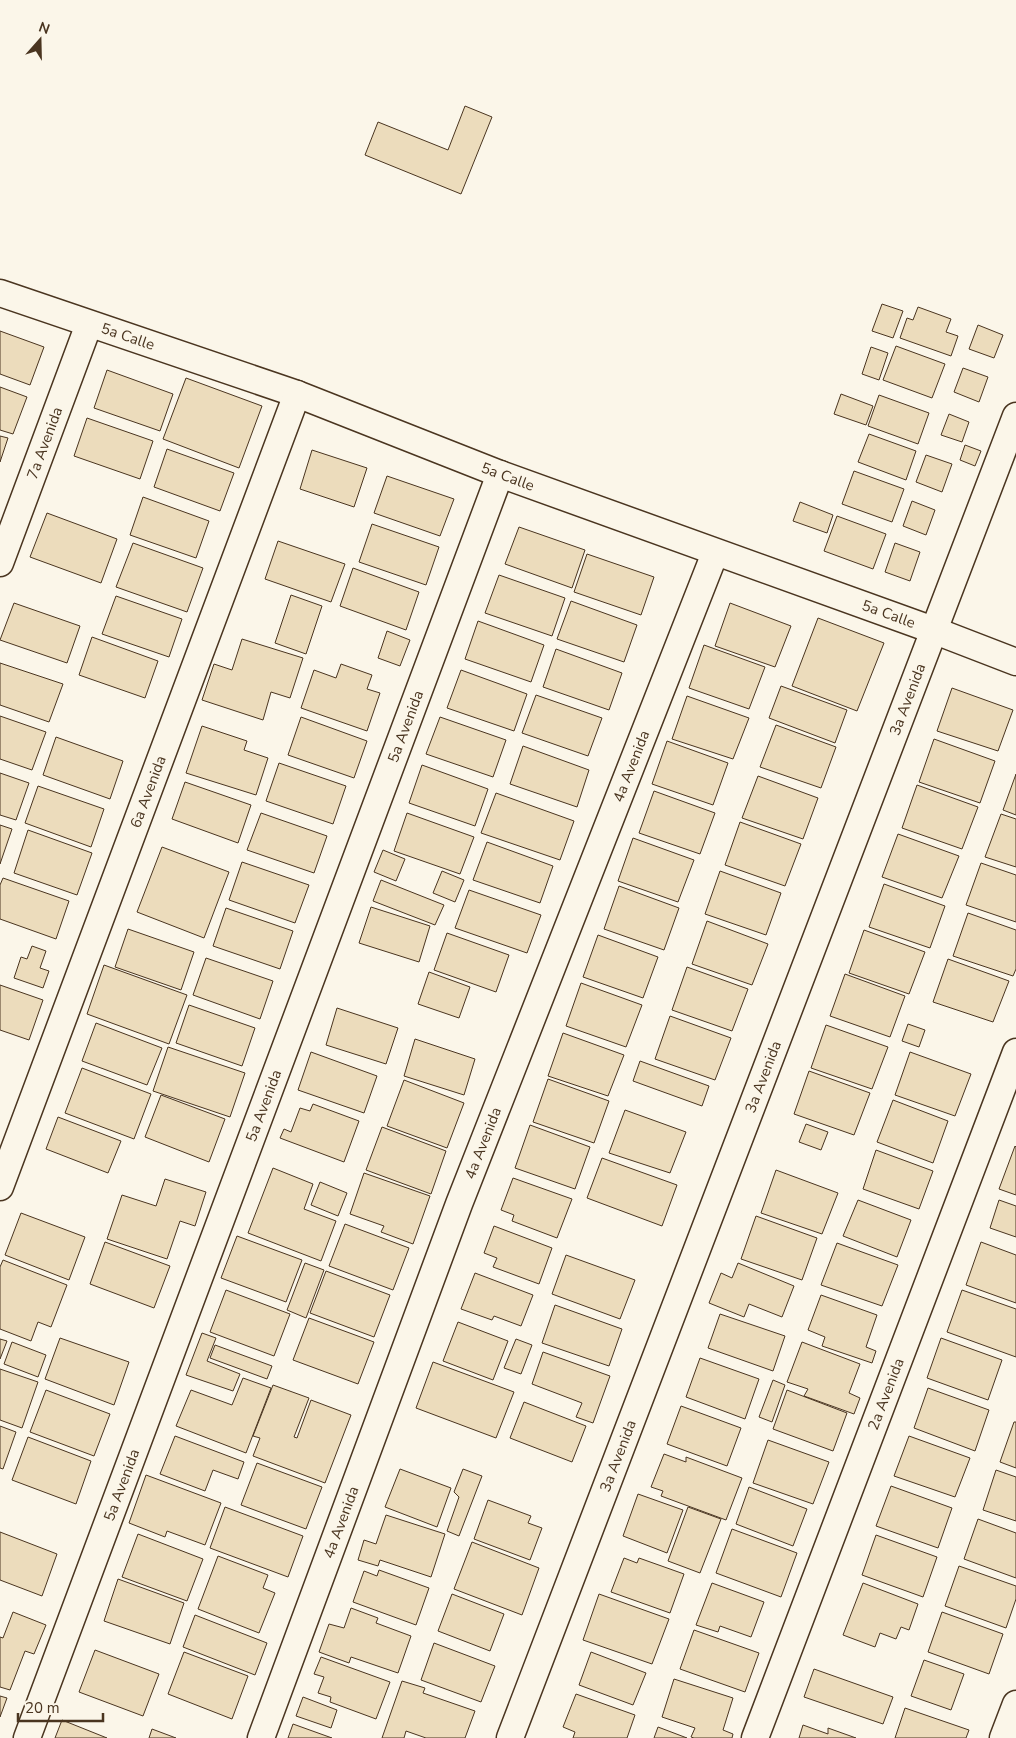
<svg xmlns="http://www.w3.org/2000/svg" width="1016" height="1738" viewBox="0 0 1016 1738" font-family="'Nunito Sans',sans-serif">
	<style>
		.building { fill: #ecdcbc; stroke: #4a3520 }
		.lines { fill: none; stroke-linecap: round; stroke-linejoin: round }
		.minor-casing { stroke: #4a3520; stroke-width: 29 }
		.minor { stroke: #fbf6e9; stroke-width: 26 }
		.labels { text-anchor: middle; stroke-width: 4; stroke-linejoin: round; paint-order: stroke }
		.street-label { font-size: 15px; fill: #4a3520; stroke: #fbf6e9 }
	</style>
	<rect width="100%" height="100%" fill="#fbf6e9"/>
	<!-- building -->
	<path class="building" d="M465,106L492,117L461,194L365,155L378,122L448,150Z
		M882,304L903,311L893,338L872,331Z
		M918,307L951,319L946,332L958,336L951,356L900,338L907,318L913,320Z
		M978,325L1003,335L994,358L969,349Z
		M0,331L44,347L30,385L0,374Z
		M896,346L945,364L932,398L883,380Z
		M871,347L888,353L879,380L862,374Z
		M963,368L988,377L979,402L954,392Z
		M107,370L173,394L160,431L94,408Z
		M186,378L262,406L239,468L163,439Z
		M0,387L27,397L13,434L0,430Z
		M841,394L873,406L866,425L834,414Z
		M879,395L929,413L918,444L868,426Z
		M949,414L969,422L962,442L941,435Z
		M87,418L153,441L140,479L74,456Z
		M869,434L916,451L906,480L858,462Z
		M0,436L8,438L0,462Z
		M965,445L981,451L975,466L960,460Z
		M167,449L234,473L220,511L154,487Z
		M312,450L367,468L354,507L300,489Z
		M926,455L952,464L942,492L916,482Z
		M854,471L904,489L892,522L842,504Z
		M387,476L454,499L440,536L374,513Z
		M143,497L209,521L196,558L130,535Z
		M912,501L935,510L926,535L903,526Z
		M800,502L833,515L827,533L793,521Z
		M47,513L117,539L101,583L30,557Z
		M837,516L886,534L873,569L824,551Z
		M372,524L439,547L426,585L359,562Z
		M519,527L585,550L572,588L505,564Z
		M278,541L345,564L331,602L265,579Z
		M133,543L203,568L187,612L116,587Z
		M895,543L920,552L910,581L885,572Z
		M587,554L654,577L641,615L574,592Z
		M353,568L419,592L406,630L340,606Z
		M499,575L565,598L552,636L485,613Z
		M291,595L322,606L306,654L275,643Z
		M116,596L182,619L169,657L102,634Z
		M571,601L637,625L624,662L557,639Z
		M14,603L80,626L67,663L0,640Z
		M730,603L791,626L775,667L715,646Z
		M818,618L884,643L857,711L792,686Z
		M478,621L544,645L531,682L465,659Z
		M387,631L410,640L400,666L378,658Z
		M92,637L158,661L145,698L79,675Z
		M242,639L303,658L290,698L271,692L263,720L202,700L214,664L232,670Z
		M704,645L765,667L749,709L689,688Z
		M556,649L622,673L609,710L543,687Z
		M0,663L63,684L49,722L0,705Z
		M341,664L372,675L367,689L380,693L367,731L301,708L314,670L336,678Z
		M461,670L527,694L514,731L447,708Z
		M781,686L847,710L835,743L769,718Z
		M952,688L1013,710L998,751L937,731Z
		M536,695L602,718L588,756L522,733Z
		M687,696L749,718L733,759L672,739Z
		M0,716L46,732L32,770L0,759Z
		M301,717L367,741L354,778L288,755Z
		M440,717L506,740L493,777L426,754Z
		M776,725L836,747L821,788L760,767Z
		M202,726L247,741L244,750L268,758L256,795L186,773Z
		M56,737L123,761L110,799L43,775Z
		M934,739L995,761L980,803L919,782Z
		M667,741L728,763L713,805L652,784Z
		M523,746L589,770L577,807L510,784Z
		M279,763L346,786L333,824L266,801Z
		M422,765L488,789L475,826L409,803Z
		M0,773L29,783L16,820L0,815Z
		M1016,774V815L1003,810Z
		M758,776L818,798L803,839L742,818Z
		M185,782L251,805L238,843L172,819Z
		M917,785L978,807L962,849L902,828Z
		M38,786L104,809L91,847L25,823Z
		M654,791L715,813L700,854L639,833Z
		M496,793L574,821L560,860L481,833Z
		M261,813L327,836L314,873L247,850Z
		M407,813L474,837L460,874L394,851Z
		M1001,814L1016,819V867L985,857Z
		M740,822L801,844L785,886L725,865Z
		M0,825L12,829L0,864Z
		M28,830L92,853L77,895L14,873Z
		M898,834L959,856L942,898L882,877Z
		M633,838L694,860L678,902L618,881Z
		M487,842L553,866L540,903L473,880Z
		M162,847L229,872L204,938L137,912Z
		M383,850L405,859L396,881L374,872Z
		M242,862L309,885L295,923L229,900Z
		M981,863L1016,875V922L966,905Z
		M442,871L464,880L455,902L433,893Z
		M720,871L781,893L766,935L705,914Z
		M3,878L69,901L56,939L0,919V885Z
		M381,880L444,905L435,925L373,901Z
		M884,884L945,906L930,948L869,927Z
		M619,886L679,908L664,950L604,929Z
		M469,890L541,915L527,953L455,928Z
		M371,907L430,926L419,962L359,943Z
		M226,908L293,931L280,969L213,946Z
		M968,913L1016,930V969L1013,976L953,956Z
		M707,921L768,944L752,985L692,964Z
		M128,929L194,952L181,990L115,967Z
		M864,930L925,952L909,994L849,973Z
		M447,933L509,955L496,992L434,970Z
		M598,935L658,957L643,998L583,977Z
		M32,946L46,951L40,968L49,971L43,988L14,978L21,957L27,959Z
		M206,958L273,981L260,1019L193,995Z
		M948,959L1009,981L993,1022L933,1002Z
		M104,965L187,995L169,1044L87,1014Z
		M687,967L748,989L732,1031L672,1010Z
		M429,972L470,987L459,1018L418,1004Z
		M845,974L905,996L890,1037L830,1016Z
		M581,983L642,1005L626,1047L566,1026Z
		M0,985L43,1000L29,1040L0,1030Z
		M189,1005L255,1028L242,1066L176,1043Z
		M337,1008L398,1028L386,1064L326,1045Z
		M670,1016L731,1038L715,1080L655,1059Z
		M96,1023L162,1048L147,1085L82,1061Z
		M908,1024L925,1030L919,1047L902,1041Z
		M826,1025L888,1047L872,1089L811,1068Z
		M563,1033L624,1055L608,1096L548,1076Z
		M415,1039L475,1059L464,1095L404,1076Z
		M168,1047L245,1073L230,1117L153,1091Z
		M311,1052L377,1076L364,1113L298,1090Z
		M910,1052L971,1074L955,1116L895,1095Z
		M640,1061L709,1086L702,1106L633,1081Z
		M82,1068L151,1094L134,1139L65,1113Z
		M809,1071L870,1093L854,1135L794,1114Z
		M548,1079L609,1101L594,1143L533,1122Z
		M404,1080L464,1103L447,1148L387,1126Z
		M161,1095L225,1119L209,1162L145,1137Z
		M893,1100L948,1121L933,1163L877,1142Z
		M313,1104L359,1121L344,1162L280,1138L284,1129L291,1132L300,1108L310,1111Z
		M625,1110L686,1132L670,1173L609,1153Z
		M58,1117L121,1141L108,1173L46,1149Z
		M806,1124L828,1132L821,1150L799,1142Z
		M530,1125L590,1147L575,1189L515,1168Z
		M382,1127L446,1151L431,1194L366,1170Z
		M1015,1146L1016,1147V1195L999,1189Z
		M876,1150L933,1171L919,1209L863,1189Z
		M602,1158L677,1185L662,1226L587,1198Z
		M273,1168L313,1184L304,1209L336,1221L321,1261L248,1233Z
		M776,1170L838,1193L822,1234L761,1213Z
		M364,1173L430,1196L413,1244L381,1232L384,1226L350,1214Z
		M513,1178L572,1199L557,1238L512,1221L514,1215L501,1210Z
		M165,1179L206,1192L195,1226L180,1221L167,1259L107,1239L122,1195L156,1206Z
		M320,1182L347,1193L338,1216L311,1205Z
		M858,1200L911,1220L897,1257L843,1236Z
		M999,1200L1016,1206V1237L990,1228Z
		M21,1213L85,1237L69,1280L5,1255Z
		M756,1216L817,1238L802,1280L741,1259Z
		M345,1224L409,1248L393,1290L329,1266Z
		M494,1226L552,1248L539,1284L493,1267L497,1258L484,1253Z
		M237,1236L302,1260L286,1302L221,1278Z
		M105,1242L170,1266L154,1308L90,1284Z
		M981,1242L1016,1255V1303L966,1285Z
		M837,1243L898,1265L882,1306L821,1285Z
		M566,1255L635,1280L620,1319L552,1294Z
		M3,1260L67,1285L51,1327L38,1322L31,1341L0,1329V1267Z
		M305,1263L324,1270L306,1318L287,1310Z
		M738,1263L794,1286L782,1317L749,1304L744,1317L709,1303L721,1273L732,1278Z
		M326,1271L390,1295L374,1337L310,1313Z
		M475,1273L533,1295L521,1326L494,1316L492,1320L461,1309Z
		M226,1290L290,1314L274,1356L210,1332Z
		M962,1290L1016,1309V1357L947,1332Z
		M821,1295L877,1315L866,1347L876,1351L872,1363L822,1346L825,1337L808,1330Z
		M555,1305L622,1329L609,1366L542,1343Z
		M720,1314L785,1336L773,1371L708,1348Z
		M309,1318L374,1342L358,1384L293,1360Z
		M458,1322L508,1341L493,1380L443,1361Z
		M202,1333L216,1338L207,1361L240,1374L233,1391L186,1375Z
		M60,1338L129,1362L114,1405L45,1379Z
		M941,1338L1002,1360L988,1400L927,1378Z
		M0,1339L7,1341L0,1359Z
		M516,1339L532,1345L521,1374L504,1368Z
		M12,1342L46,1355L38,1377L4,1364Z
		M802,1342L860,1364L849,1393L860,1398L854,1414L804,1396L808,1389L787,1382Z
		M215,1345L272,1366L267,1379L210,1358Z
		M543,1352L610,1376L593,1423L576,1417L582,1403L532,1384Z
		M700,1358L759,1379L745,1419L686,1397Z
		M433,1362L514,1392L496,1438L416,1408Z
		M0,1369L38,1382L22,1428L0,1420Z
		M243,1378L271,1388L246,1453L176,1426L191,1390L232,1405Z
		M773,1380L785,1385L772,1422L759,1417Z
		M273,1385L309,1398L294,1437L297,1438L311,1400L351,1415L325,1483L253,1456L260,1438L253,1436Z
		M928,1388L989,1410L975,1451L914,1428Z
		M46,1390L110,1414L94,1456L30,1432Z
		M787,1390L847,1413L833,1451L773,1429Z
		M524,1402L586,1426L572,1462L510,1438Z
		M681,1406L741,1428L727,1466L667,1444Z
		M1014,1422H1016V1468L1000,1462Z
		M0,1426L16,1432L3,1469L0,1468Z
		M175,1436L244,1462L238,1479L213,1470L205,1491L160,1474Z
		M909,1436L970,1458L955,1497L894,1476Z
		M28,1437L91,1461L76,1504L12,1480Z
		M768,1440L829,1462L813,1504L753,1483Z
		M664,1454L686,1462V1457L742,1478L726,1520L661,1496L663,1491L651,1487Z
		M257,1463L322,1487L306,1529L241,1505Z
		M400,1469L451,1488L437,1527L385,1507Z
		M463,1469L482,1476L459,1536L447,1531L459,1497L454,1492Z
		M996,1470L1016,1477V1521L983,1510Z
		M146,1475L221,1503L205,1545L167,1531L165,1537L129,1523Z
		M891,1486L952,1508L938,1548L876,1526Z
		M749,1487L807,1509L793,1546L736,1524Z
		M638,1494L683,1510L667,1553L623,1536Z
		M488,1500L531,1516L528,1523L542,1528L530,1560L474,1539Z
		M225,1507L303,1536L288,1577L210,1548Z
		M688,1507L721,1519L700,1573L668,1561Z
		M386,1515L445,1534L431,1577L380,1560L378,1566L358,1560L364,1540L376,1544Z
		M978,1519L1016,1533V1578L964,1559Z
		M732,1529L797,1553L781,1597L716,1573Z
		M0,1532L57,1554L42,1596L0,1580Z
		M138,1534L203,1559L187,1601L122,1577Z
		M876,1535L937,1557L923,1597L862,1575Z
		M472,1542L539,1568L522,1615L454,1589Z
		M218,1556L268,1575L263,1588L275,1593L259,1633L198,1609Z
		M624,1558L637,1563L639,1558L684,1574L670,1613L611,1592Z
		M959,1566L1016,1586V1599L1006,1628L945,1606Z
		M379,1570L429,1588L416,1625L353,1602L364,1571L377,1576Z
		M118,1579L184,1603L170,1644L104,1621Z
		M712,1583L764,1602L751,1637L720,1626L718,1632L696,1625Z
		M863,1583L918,1604L909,1630L901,1627L896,1639L880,1633L875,1647L843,1635Z
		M452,1594L504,1614L490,1651L438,1631Z
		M599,1594L669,1619L652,1664L583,1640Z
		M351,1608L378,1618L376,1623L411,1636L398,1673L351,1657L349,1663L319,1652L329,1624L344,1628Z
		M13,1612L46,1625L34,1654L25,1651L10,1690L0,1687V1637L3,1638Z
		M942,1612L1003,1634L989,1674L928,1652Z
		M195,1615L267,1643L255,1675L183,1647Z
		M694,1630L759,1653L745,1692L680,1669Z
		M434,1643L495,1666L481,1702L421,1680Z
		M95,1650L159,1674L143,1716L79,1692Z
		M184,1652L248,1676L232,1719L168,1694Z
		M591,1652L646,1673L633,1705L579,1685Z
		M321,1657L390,1682L376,1719L330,1702L331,1697L318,1693L324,1677L314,1674Z
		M924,1660L964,1674L951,1710L911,1696Z
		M814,1669L893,1697L883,1724L804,1697Z
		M674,1679L733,1698L723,1730L733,1734L732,1738H694L691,1737L695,1728L662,1717Z
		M402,1681L425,1688L423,1693L475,1711L465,1738H426L406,1731L404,1738H382Z
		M576,1694L635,1715L627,1738H573L575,1732L563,1727Z
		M0,1696L7,1698L0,1717Z
		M303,1697L337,1710L331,1728L296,1716Z
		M905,1708L969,1730L966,1738H895Z
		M62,1720L107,1738H55Z
		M293,1724L332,1738H288Z
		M803,1725L828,1734V1728L856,1738H799Z
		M658,1727L687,1738H654Z
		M152,1729L176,1738H149Z"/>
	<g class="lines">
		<defs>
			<g id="minor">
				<path id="s1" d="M0,293L297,394L500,474L933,630L1016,662"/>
				<path id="s2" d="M0,563L89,324"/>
				<path id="s3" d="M0,1187L297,394"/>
				<path id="s4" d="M27,1738L500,474"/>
				<path id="s5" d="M261,1738L459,1204L715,553"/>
				<path id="s6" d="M510,1738L1016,416"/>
				<path id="s7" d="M755,1738L1016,1052"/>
				<path d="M1003,1738L1016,1704"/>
			</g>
		</defs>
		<!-- minor casing -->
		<use href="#minor" class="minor-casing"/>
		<!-- minor -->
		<use href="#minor" class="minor"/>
	</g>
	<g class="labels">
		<!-- street labels -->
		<g class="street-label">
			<text dy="5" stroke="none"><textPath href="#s1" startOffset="135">5a Calle</textPath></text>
			<text dy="5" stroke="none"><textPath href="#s2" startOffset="128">7a Avenida</textPath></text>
			<text dy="5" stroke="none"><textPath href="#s1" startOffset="540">5a Calle</textPath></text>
			<text dy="5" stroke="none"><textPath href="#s1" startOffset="945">5a Calle</textPath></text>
			<text dy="5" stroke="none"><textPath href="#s6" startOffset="1112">3a Avenida</textPath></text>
			<text dy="5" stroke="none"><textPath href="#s4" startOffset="1080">5a Avenida</textPath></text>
			<text dy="5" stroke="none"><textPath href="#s5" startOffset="1040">4a Avenida</textPath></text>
			<text dy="5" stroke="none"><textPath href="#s3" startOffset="422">6a Avenida</textPath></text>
			<text dy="5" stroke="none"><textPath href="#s6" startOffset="708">3a Avenida</textPath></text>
			<text dy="5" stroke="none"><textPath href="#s4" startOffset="675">5a Avenida</textPath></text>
			<text dy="5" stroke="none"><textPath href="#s5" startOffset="635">4a Avenida</textPath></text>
			<text dy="5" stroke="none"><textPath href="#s7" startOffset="368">2a Avenida</textPath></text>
			<text dy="5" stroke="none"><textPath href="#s6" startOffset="302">3a Avenida</textPath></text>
			<text dy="5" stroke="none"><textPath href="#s4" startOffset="270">5a Avenida</textPath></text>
			<text dy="5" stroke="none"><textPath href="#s5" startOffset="230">4a Avenida</textPath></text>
		</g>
	</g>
	<!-- north arrow -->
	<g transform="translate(40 40) rotate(20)" stroke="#fbf6e9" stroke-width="4" paint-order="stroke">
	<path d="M0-4L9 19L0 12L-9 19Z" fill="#4a3520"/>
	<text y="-8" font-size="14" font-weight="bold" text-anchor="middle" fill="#4a3520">N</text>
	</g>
	<!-- scale -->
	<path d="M18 1713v8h85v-8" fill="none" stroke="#4a3520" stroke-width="2.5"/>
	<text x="25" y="1713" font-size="15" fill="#4a3520" stroke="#fbf6e9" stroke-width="4" paint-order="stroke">20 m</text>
</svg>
